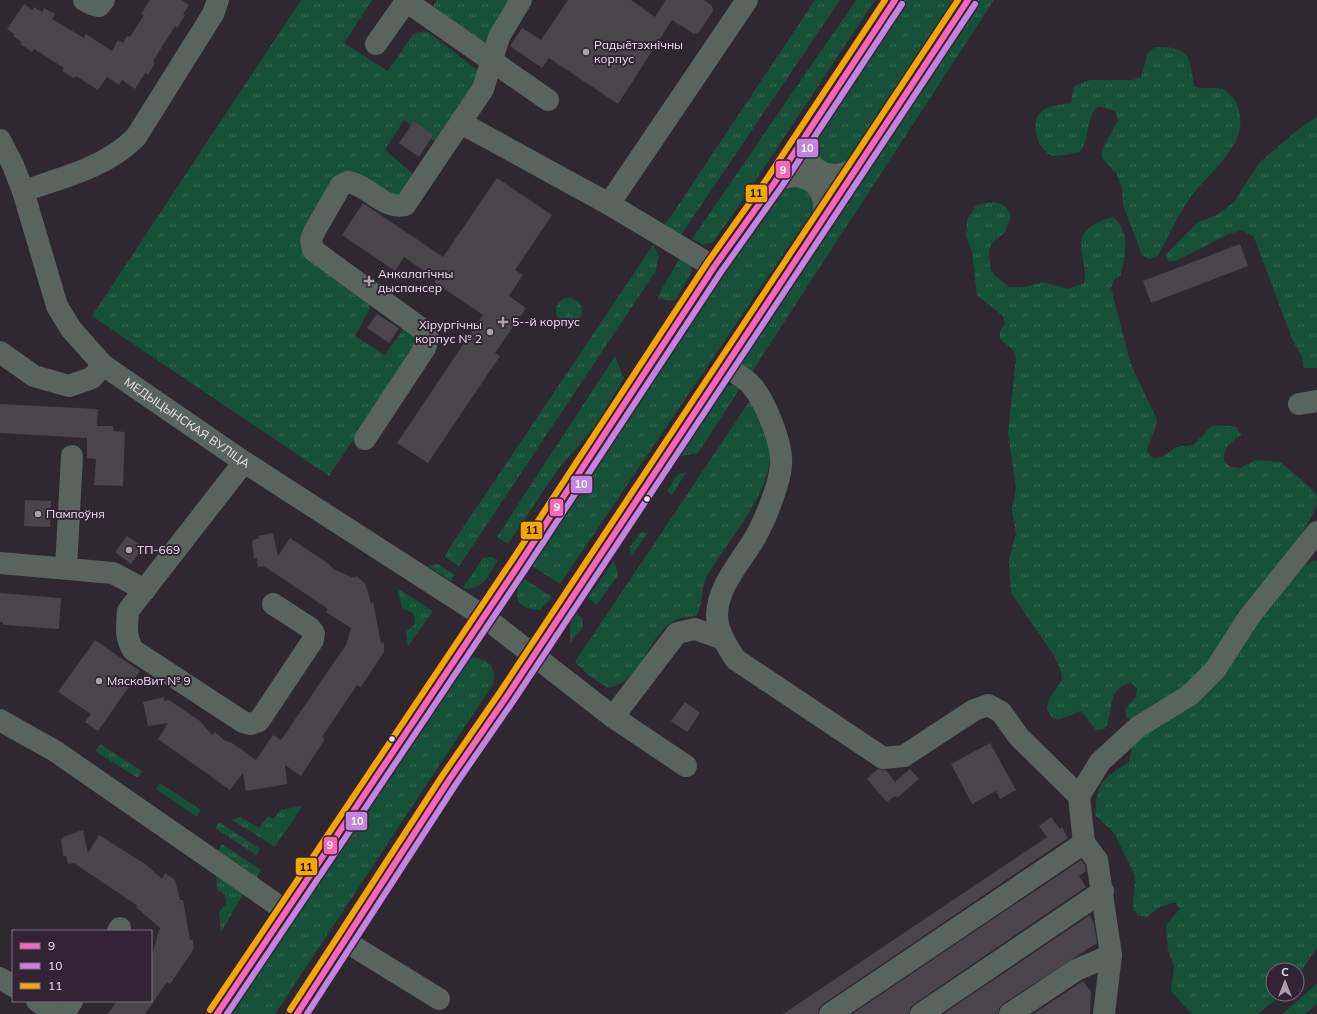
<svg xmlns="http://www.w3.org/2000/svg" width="1317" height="1014" viewBox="0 0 1317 1014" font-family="Mulish,sans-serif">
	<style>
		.grass { fill: url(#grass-tufts) }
		.building { fill: #4a444b }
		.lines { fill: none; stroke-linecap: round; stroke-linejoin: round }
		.minor { stroke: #5a645f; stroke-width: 22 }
		.major { stroke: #5c6460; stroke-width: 22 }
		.bus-1-casing { stroke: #332435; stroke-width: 9 }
		.bus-2-casing { stroke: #332435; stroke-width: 9 }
		.bus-3-casing { stroke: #332435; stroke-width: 9 }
		.bus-1 { stroke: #fa66b7; stroke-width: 6 }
		.bus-2 { stroke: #c483df; stroke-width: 6 }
		.bus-3 { stroke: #f7a600; stroke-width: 6 }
		.poi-dot { fill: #aaa1ab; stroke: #332435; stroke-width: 1.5 }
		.bus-dot { fill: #ece2ed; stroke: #332435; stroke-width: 1.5 }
		.labels { text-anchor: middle; stroke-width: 4; stroke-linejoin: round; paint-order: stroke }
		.poi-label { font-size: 12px; fill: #ece2ed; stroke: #332435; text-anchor: start }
		.street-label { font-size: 12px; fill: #ece2ed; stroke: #332435 }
		.line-badge { stroke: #332435; stroke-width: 1.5 }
		.badge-label { font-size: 11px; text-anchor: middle; font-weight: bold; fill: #fff }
		.pale-badge-label { font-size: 11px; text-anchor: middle; font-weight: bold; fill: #111 }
	</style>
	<defs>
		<pattern id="grass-tufts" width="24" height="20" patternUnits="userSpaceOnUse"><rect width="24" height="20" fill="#165038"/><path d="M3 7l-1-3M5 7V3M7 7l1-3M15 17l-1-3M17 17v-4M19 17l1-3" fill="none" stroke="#386955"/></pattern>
	</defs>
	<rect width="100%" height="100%" fill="#302831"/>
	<!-- grass -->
	<path class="grass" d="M301,0H372L344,43L388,71L414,33L428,32L481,73L447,133L434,141L404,120L385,150L412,173C412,186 405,194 392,199L348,173L307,241L371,301L369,310L355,336L385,355L404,328L414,334L418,343L329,476L92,316Z
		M437,0H514L490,37L484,44L432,7Z
		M815,0H840L681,235L665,225Z
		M856,0H875L730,219L712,243L703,244L692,239Z
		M907,0H953L848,161L840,165L821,163L815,143L818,134Z
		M977,0H994L749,376L741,364L742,354Z
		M1155,47C1190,46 1190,57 1194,86C1204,91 1217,85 1226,91C1242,102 1244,127 1235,143C1222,166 1199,183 1185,205C1175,221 1167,239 1158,256L1149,259L1142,255L1123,205L1122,188L1116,173L1102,158V150L1118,120L1115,111L1098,106C1084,121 1091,137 1080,152C1073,153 1063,156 1055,156C1038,154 1029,123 1041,112C1048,105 1061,105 1071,103L1074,86L1090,80H1133L1141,77L1148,53Z
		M1317,117V368H1304L1302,357L1292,339L1254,237L1242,230L1229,234L1176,261H1168L1166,254L1198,222L1217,215L1234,202L1260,162L1299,129Z
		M790,183L813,193L814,209L560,584L530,565L781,187Z
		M993,202C1003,203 1007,207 1011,216L1005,232L992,243L989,251L990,268L995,276L1009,287H1026L1043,282L1068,289L1084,283C1087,272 1083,263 1082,252C1078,229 1095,222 1113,217C1131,231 1125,256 1121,275L1114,280L1111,288L1131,365L1157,419C1157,431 1149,439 1147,451L1153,458L1162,457L1176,447L1193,445L1211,427L1220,425L1236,427L1241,435C1230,443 1223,447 1224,461L1231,467L1240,468L1255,460L1281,462L1315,492L1317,498L1316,508L1287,561L1199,678L1135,719L1127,718L1125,710L1136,696L1137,688L1131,683C1105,688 1115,712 1105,729L1096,730L1081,711L1058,720L1051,717L1047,709L1048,701L1062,680L1061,672L1055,657L1011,593L1009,559L1016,534L1012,510L1016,487L1008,433L1016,358L1013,350L1000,339V331L1005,324L1003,316L977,295L972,252L966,236L967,220L976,205Z
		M653,245L659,256L655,272L459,566L445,557L448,550Z
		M682,254L692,261V271L676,300L669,301L657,298Z
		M556 311a13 13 0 1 1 26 0a13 13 0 1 1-26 0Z
		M615,356L624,378L595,426L556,472L508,544L497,537Z
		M734,385L740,388L698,453L681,456L690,435L720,387Z
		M751,399L755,406C760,419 769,439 770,452C774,490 725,544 707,576C700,589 704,604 696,616C690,617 682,617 677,619C648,632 643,682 608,688L587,674L575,662Z
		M686,472L672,495L667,491L678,474Z
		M642,531L647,534L630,557V547Z
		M492,557L498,560C489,574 483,592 463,588L483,558Z
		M614,560L618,575L597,605L588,598Z
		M1315,560L1317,561V948L1297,977V970H1273V994H1283L1258,1014H1192L1171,991L1174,966L1168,950L1166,925L1180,909L1175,902L1160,907L1147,917L1138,915L1133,909L1135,876L1114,833L1095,815C1098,781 1100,781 1129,762L1132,746L1299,568Z
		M438,564L455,575L451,581L427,566Z
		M523,578L552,597L540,610C517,610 511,597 523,578Z
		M397,588L433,611L408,646L406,632L414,625L415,618L413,613L402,608Z
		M577,613L583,619V627L570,643V625Z
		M473,657C491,660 496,668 493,684L275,1014H230L465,662Z
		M100,744L142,771L138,778L95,751Z
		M160,783L201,810L197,817L156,789Z
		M302,806L275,847L232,820L240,817L259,828L268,816L273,819L281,810Z
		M219,822L260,849L256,855L215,828Z
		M222,844L261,870L256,878L217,852Z
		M216,875L244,893L221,932L219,912L226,904C227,896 224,893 217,890Z
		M1317,984V1004L1305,1014H1282Z"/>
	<!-- building -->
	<path class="building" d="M150,0H181L189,5L183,14L185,15L177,28L175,26L153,61L155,63L148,75L145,73L135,89L122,80L119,85L107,77L98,90L76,76L74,78L62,71L64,68L34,49L32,52L20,44L22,42L13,36L14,34L7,29L24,4L33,10L34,7L42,12L44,8L55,14L52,19L84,38L86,34L112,51L118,40L123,43L127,36L130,37L144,15L141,14Z
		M568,0H631L655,17L666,0H704L712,6L713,11L699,32L694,34L672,20L618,104L549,58L542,68L510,46L522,28L541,40Z
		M414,121L433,135L419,157L399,143Z
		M497,178L552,215L515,270L523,275L509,296L526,308L495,353L500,356L428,463L397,443L483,315L434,282L436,279L404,257L395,271L342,235L363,203L443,257Z
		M1240,244L1248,266L1151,303L1143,281Z
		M377,314L399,328L389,343L367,328Z
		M0,404L98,409L97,426H113V431L125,432L123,486L94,485L96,459L87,458V438L0,433Z
		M25,500L51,501L50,527L24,526Z
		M273,533L278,556L290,538L329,564L333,569L354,578L356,576L365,583L371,603L373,602L381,643L384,642V652L361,687L357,685L322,737L325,739L301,776L285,765L287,784L246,791L243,773L230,790L158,739L168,723L148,726L143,702L164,697V701L169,700L200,721L212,735L215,732L224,740L232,743L256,760L273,735L281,740L346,645L351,628L332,616L326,612L328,609L264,566L258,567L257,558L254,559L252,542H253V540L259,538L258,536Z
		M127,536L143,547L131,564L115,552Z
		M0,593L61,598L59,629L3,625V622H0Z
		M95,640L140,671L98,731L85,722L91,714L58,692Z
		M685,702L700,713L687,732L671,721Z
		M990,743L1016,790L1000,799L996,791L972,804L951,764Z
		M878,769L886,770L895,782L910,769L919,779L897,798L895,796L887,802L867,779Z
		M1051,817L1060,829L1062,827L1068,838L823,1004L819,1008L818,1014H783L1047,837L1039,826Z
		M83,830L88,853L99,835L145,864L162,879L165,873L175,880L180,900H183L190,940H193L194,949L170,984L167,982L145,1014H108L117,1001H151V958L160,928L136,907L138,906L74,863L68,864L66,856H63L61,839H63V837Z
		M1081,860L1085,865L1086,871L1079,876L1086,887L914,1004L910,1008L909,1014H852Z
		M1090,915L1094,924L1097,943L1003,1004L999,1008L998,1014H943Z
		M1083,981L1091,992L1090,1014H1033Z"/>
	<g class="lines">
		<!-- minor -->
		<g class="minor">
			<path d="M84,0L91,4L99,6L104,0"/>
			<path d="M406,1L548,100"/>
			<path d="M376,44L407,0"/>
			<path d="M461,123L609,204"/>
			<path id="s1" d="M0,140L13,165L23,191L57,306L71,329L103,365L244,462L483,616L613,717L686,766"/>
			<path d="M23,191C62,178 107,167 136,137L213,14L218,0"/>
			<path d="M714,267L609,204L747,0"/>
			<path d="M0,352L34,376L69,386L92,378L103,365"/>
			<path d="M725,366C733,372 746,378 752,386C765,401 783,444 781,465C780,483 765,520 756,536C742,561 718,584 717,615C717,631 727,646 735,659L883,758L904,756L974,710L988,705L1001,712L1019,737L1079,796"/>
			<path d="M1299,404L1317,401"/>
			<path d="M365,439L425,348L428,338L423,330L313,250L311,240L314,232L341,185L348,182C369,185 383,210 405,205L483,89L499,37L521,0"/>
			<path d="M244,462L128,611C127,625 125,638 133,650L243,722L251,724L259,721L313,640L314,633L310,628L273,604"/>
			<path d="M0,563L113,573L145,590"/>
			<path d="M66,568L72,456"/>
			<path d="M613,717L677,633L695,629L723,639"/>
			<path d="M0,720L55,751L286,911"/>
			<path d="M1084,843L1079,796L1100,762L1138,727L1190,695L1215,670L1249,617L1317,532"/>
			<path d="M118,931L120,928"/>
			<path d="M345,941L439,999"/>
			<path d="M0,978L13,986"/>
			<path d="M37,1001L57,1014"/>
			<path d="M64,1014L72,1001"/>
			<path d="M830,1014L1084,843L1097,860L1111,955L1104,1014"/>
			<path d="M921,1014L1103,891"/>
			<path d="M1010,1014L1076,970L1111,955"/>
		</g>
		<!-- major -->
		<path class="major" d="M809,132C794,166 833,190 859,164
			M775,182C803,166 830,186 823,217
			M217,1014L520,563L714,267L775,182L895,0
			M297,1014L449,780L507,696L968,0"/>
		<defs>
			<path id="bus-1" d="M217,1014L520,563L714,267L775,182L895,0
				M297,1014L449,780L507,696L968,0"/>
			<path id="bus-2" d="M227,1014L527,567L721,272L782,186L902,4
				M307,1014L456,784L514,700L975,4"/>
			<path id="bus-3" d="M210,1010L513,559L707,263L768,177L885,0
				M290,1010L442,776L500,692L958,0"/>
		</defs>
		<!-- bus-1 casing -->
		<use href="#bus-1" class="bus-1-casing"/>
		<!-- bus-2 casing -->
		<use href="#bus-2" class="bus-2-casing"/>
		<!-- bus-3 casing -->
		<use href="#bus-3" class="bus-3-casing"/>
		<!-- bus-1 -->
		<use href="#bus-1" class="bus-1"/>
		<!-- bus-2 -->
		<use href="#bus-2" class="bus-2"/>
		<!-- bus-3 -->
		<use href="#bus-3" class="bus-3"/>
	</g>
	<!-- markers -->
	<g class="poi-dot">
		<circle cx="586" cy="52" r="4"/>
		<path d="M367 275h4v4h4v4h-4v4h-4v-4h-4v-4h4z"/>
		<path d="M501 316h4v4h4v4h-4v4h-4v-4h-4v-4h4z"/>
		<circle cx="490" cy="332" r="4"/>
		<circle cx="38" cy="514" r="4"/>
		<circle cx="129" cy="550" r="4"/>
		<circle cx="99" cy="681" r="4"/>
	</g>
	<g class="bus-dot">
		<circle cx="647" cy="499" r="3.5"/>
		<circle cx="392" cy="739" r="3.5"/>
	</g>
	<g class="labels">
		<!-- poi labels -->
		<g class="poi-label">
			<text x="594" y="49">Радыётэхнічны<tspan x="594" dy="14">корпус</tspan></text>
			<text x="378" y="278">Анкалагічны<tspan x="378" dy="14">дыспансер</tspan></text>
			<text x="512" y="326">5--й корпус</text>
			<text x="482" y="329" text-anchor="end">Хірургічны<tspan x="482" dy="14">корпус № 2</tspan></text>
			<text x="46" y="518">Пампоўня</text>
			<text x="137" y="554">ТП-669</text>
			<text x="107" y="685">МяскоВит № 9</text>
		</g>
		<!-- street labels -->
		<g class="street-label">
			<text dy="4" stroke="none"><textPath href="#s1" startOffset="353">МЕДЫЦЫНСКАЯ ВУЛІЦА</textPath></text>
		</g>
	</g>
	<g class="line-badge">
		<rect x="796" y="138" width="23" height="20" rx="4" fill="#c483df"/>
		<rect x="775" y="160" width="16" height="19" rx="4" fill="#fa66b7"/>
		<rect x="745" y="184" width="23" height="19" rx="4" fill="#f7a600"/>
		<rect x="570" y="475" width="23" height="19" rx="4" fill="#c483df"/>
		<rect x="549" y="498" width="15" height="19" rx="4" fill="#fa66b7"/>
		<rect x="520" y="521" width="23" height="19" rx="4" fill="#f7a600"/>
		<rect x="345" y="811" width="23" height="20" rx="4" fill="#c483df"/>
		<rect x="323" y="836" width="15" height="19" rx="4" fill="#fa66b7"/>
		<rect x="295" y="857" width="23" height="19" rx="4" fill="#f7a600"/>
	</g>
	<g class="badge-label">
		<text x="807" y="152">10</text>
		<text x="783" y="174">9</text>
		<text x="581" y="488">10</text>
		<text x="557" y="511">9</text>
		<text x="357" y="825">10</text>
		<text x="330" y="849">9</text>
	</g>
	<g class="pale-badge-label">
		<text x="756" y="197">11</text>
		<text x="532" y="534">11</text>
		<text x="306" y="871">11</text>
	</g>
	<!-- legend -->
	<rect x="12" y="930" width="140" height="72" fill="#332435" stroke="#7d707f"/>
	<rect x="20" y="943" width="20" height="6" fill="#fa66b7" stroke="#7d707f"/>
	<text x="48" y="950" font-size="12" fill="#ece2ed">9</text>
	<rect x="20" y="963" width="20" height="6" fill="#c483df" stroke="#7d707f"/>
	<text x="48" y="970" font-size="12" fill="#ece2ed">10</text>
	<rect x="20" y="983" width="20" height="6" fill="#f7a600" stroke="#7d707f"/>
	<text x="48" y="990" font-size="12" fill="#ece2ed">11</text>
	<!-- north arrow -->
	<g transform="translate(1285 982)"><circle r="19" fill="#332435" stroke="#7d707f"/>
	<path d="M0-3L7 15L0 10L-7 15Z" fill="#aaa1ab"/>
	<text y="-6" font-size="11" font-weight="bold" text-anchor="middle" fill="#ece2ed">С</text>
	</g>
</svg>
